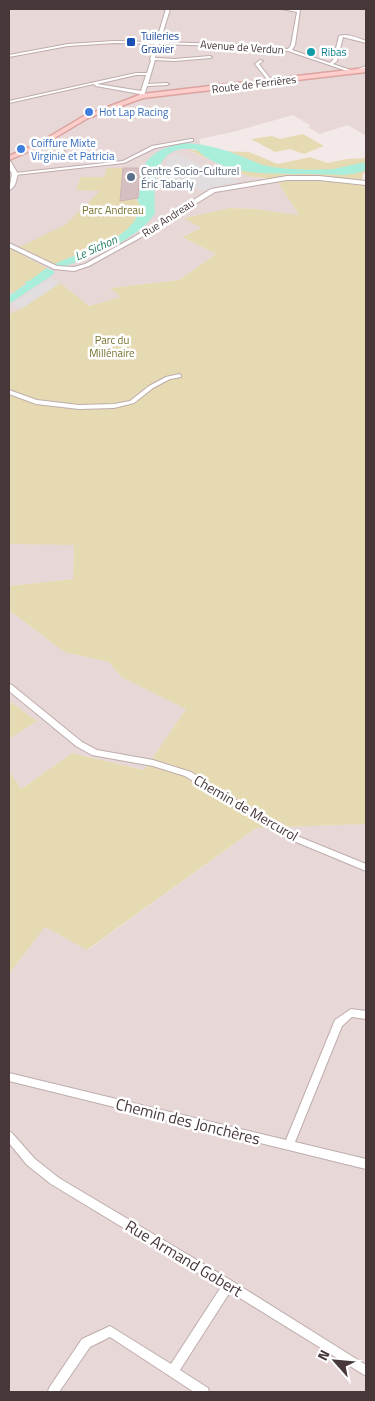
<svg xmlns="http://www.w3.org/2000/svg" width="375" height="1401" viewBox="0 0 375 1401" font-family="'Titillium Web',sans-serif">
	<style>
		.residential { fill: #e7d7d7 }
		.green { fill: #e6dab3 }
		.parking { fill: #e2ddde }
		.water { fill: #a8eeda }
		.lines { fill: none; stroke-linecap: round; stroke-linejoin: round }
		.river { fill: #a8eeda; fill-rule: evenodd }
		.building { fill: #d5bfc1; stroke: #cfb2b5 }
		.minor-casing { stroke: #bfacac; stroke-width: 2 }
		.tertiary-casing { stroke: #bfacac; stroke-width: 2 }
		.secondary-casing { stroke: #dba4a1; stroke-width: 3 }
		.minor { fill: #fff; fill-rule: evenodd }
		.tertiary { fill: #fff; fill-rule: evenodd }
		.secondary { fill: #fccdca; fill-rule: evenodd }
		.transit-dot { fill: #1a4fb4; stroke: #fff; stroke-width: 2 }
		.culture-dot { fill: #0f9aa8; stroke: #fff; stroke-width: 2 }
		.shop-dot { fill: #3f7fe0; stroke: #fff; stroke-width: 2 }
		.service-dot { fill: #5c6f8a; stroke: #fff; stroke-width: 2 }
		.labels { text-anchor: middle; stroke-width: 5; stroke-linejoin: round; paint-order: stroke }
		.far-transit-label { font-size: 11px; fill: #164399; stroke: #fff; text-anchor: start }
		.far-street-label { font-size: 11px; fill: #473739; stroke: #fff }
		.far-culture-label { font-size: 11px; fill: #0d838f; stroke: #fff; text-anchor: start }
		.far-shop-label { font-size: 11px; fill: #366cbe; stroke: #fff; text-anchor: start }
		.far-service-label { font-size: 11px; fill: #4e5e75; stroke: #fff; text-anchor: start }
		.far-park-label { font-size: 11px; fill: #77722d; stroke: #fff }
		.far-water-label { font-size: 12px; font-style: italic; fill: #2a8068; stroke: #fff }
		.street-label { font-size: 14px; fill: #473739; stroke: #fff }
		.near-street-label { font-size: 16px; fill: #473739; stroke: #fff }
	</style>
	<rect width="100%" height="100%" fill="#f4e9e9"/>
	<!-- residential -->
	<path class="residential" d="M9,9H366V136L348,125L320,134L308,127L311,126L308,124L293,115L233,132L199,139L201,145L189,151L248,176L277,181L299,215L256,209L230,208L185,218L201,228L182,237L216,254L179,280L111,288L122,297L94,305L21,309L9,314Z
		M9,544H74L73,579L9,586Z
		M9,610L64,652L109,662L121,677L186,709L144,770L72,753L21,789L9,771V739L37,721L9,701Z
		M366,824V1392H9V974L45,927L88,950L256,828Z"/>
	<!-- green -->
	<path class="green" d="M303,134L324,146L304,154L290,149L275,152L251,139L272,136L280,139Z
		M188,150L249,152L278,164L310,157L328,163L347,159L366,158V172L363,173L362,180L302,176L269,179L248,176Z
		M107,168H139L138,196H133L140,205C139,210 138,216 135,220C122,243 76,253 53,265L19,247L65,225L100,191L76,190L81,177H104Z
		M309,180L366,185V824L256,828L87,950L45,927L9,974V771L21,789L72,753L144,770L186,709L121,677L109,662L64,652L9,610V586L73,579L74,545L9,544V314L21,309L60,283L89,306L121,297L110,288L179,280L216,254L182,237L201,228L184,218L230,208L256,209L299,215L277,181Z
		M9,248L47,268L14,292L9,291Z
		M9,701L37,721L9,739Z"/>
	<!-- parking -->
	<path class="parking" d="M176,153L213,170L241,181L202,191L167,177L168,175L164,173L167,158Z
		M51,277L60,283L21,309L11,304Z"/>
	<!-- water -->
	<path class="water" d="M182,143C200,143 221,148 238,155C246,158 254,162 263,165C284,171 337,171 359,166L364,171C347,176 329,174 311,174C274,173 227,178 197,150C155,141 153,183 155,213C138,240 90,258 60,268L53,265C76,253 121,243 135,220C138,216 139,210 140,205L137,199C141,194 139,187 140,180C142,157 162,147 182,143Z
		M47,268L54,271V274L9,304V296L26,284L25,281H29Z"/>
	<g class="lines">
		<!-- river -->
		<path class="river" d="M366,162V170C356,173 339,179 330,171C334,168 358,164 366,162Z"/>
	</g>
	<!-- building -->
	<path class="building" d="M123,168H139L138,198L120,201Z"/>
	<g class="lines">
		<defs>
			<path id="minor" d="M166,9H170L160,42L256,45L288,49L291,45L297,12L282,9L300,10L295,45L292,50L330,63L333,60L339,36C347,33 358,38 366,41V43L343,37L337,61L333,64L353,71L366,66V68L353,73L288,51L256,47L159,44L155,58L175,59L210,56L212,57L210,58L175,61L155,60L148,84L167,83L169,84L167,85L147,86L144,96L142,97L140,96V94L96,86L94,84L9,103V101L136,73H147L151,60L150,59L155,44L114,43L68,46L9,57V55L68,44L114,41L156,42ZM136,75H146L141,91L97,84Z
				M260,60L263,61L259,64L272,81V83H270L255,64Z
				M46,138L58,140L66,154V155H62L54,142L46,140Z
				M191,139H193V141L155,148L124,163L15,175L13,174L15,173L123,161L152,146Z
				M179,374L181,375V377L170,379L153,388L134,403L114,408L79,409L36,404L9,394V390L37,400L79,405L114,404L130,401L149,386L166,377Z
				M9,684L12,685L82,742L97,750L153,760L191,772L290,833L366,864V871L284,837L185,776L153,766L92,755L76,746L9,691Z
				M351,1009L366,1011V1019L352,1017L342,1026L295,1142L366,1159V1169L9,1081V1073L286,1140L335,1020Z
				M9,1131L12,1133L35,1159L59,1178L232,1281L366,1365V1376L230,1292L180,1370L208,1388L209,1392H194L110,1337L90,1347L59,1392H48L49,1388L82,1339L110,1326L171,1364L221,1287L51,1184L27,1165L9,1143Z"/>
			<path id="tertiary" d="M9,161L11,162L18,174L15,185L9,191L12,174L9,168Z
				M287,176H319L366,181V185L319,180H287L215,192L138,239L89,266L74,271L54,269L9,247V243L57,266L74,267L85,264L134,237L211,189Z"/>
			<path id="secondary" d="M366,68V72L143,98L88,118L41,146L9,160V156L37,144L84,116L142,94Z"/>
		</defs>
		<!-- minor casing -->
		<use href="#minor" class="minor-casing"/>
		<!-- tertiary casing -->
		<use href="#tertiary" class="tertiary-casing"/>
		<!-- secondary casing -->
		<use href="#secondary" class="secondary-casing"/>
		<!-- minor -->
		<use href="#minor" class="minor"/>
		<!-- tertiary -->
		<use href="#tertiary" class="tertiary"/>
		<!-- secondary -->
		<use href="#secondary" class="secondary"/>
	</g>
	<!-- markers -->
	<rect class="transit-dot" x="126" y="37" width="10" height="10" rx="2.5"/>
	<circle class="culture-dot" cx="311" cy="52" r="5"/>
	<g class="shop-dot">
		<circle cx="89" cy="112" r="5"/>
		<circle cx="21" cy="149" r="5"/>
	</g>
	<circle class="service-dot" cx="131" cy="177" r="5"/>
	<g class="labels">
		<!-- far-transit labels -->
		<g class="far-transit-label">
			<text x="141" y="40">Tuileries<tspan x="141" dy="13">Gravier</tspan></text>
		</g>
		<!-- far-street labels -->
		<g class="far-street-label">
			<text transform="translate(242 47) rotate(4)" y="4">Avenue de Verdun</text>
			<text transform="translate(254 84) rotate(-7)" y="4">Route de Ferrières</text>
			<text transform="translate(168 218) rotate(-33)" y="4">Rue Andreau</text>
		</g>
		<!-- far-culture labels -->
		<g class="far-culture-label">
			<text x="321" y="56">Ribas</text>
		</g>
		<!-- far-shop labels -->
		<g class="far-shop-label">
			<text x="99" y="116">Hot Lap Racing</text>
			<text x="31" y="147">Coiffure Mixte<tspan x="31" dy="13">Virginie et Patricia</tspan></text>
		</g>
		<!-- far-service labels -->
		<g class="far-service-label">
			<text x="141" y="175">Centre Socio-Culturel<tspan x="141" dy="13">Éric Tabarly</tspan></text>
		</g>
		<!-- far-park labels -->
		<g class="far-park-label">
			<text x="113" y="214">Parc Andreau</text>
			<text x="112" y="344">Parc du<tspan x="112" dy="13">Millénaire</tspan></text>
		</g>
		<!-- far-water labels -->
		<g class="far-water-label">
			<text transform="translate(96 248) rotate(-24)" y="4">Le Sichon</text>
		</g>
		<!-- street labels -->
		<g class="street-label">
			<text transform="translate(246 808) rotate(30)" y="5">Chemin de Mercurol</text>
		</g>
		<!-- near-street labels -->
		<g class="near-street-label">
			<text transform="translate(188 1121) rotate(14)" y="6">Chemin des Jonchères</text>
			<text transform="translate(184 1258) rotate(31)" y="6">Rue Armand Gobert</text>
		</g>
	</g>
	<!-- border -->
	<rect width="375" height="1401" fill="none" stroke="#473739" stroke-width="20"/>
	<!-- north arrow -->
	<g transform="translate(335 1361) rotate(297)" stroke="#ffffff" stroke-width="4" paint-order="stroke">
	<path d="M0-4L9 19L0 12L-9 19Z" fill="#473739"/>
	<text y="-8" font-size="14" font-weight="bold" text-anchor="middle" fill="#473739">N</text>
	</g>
</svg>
